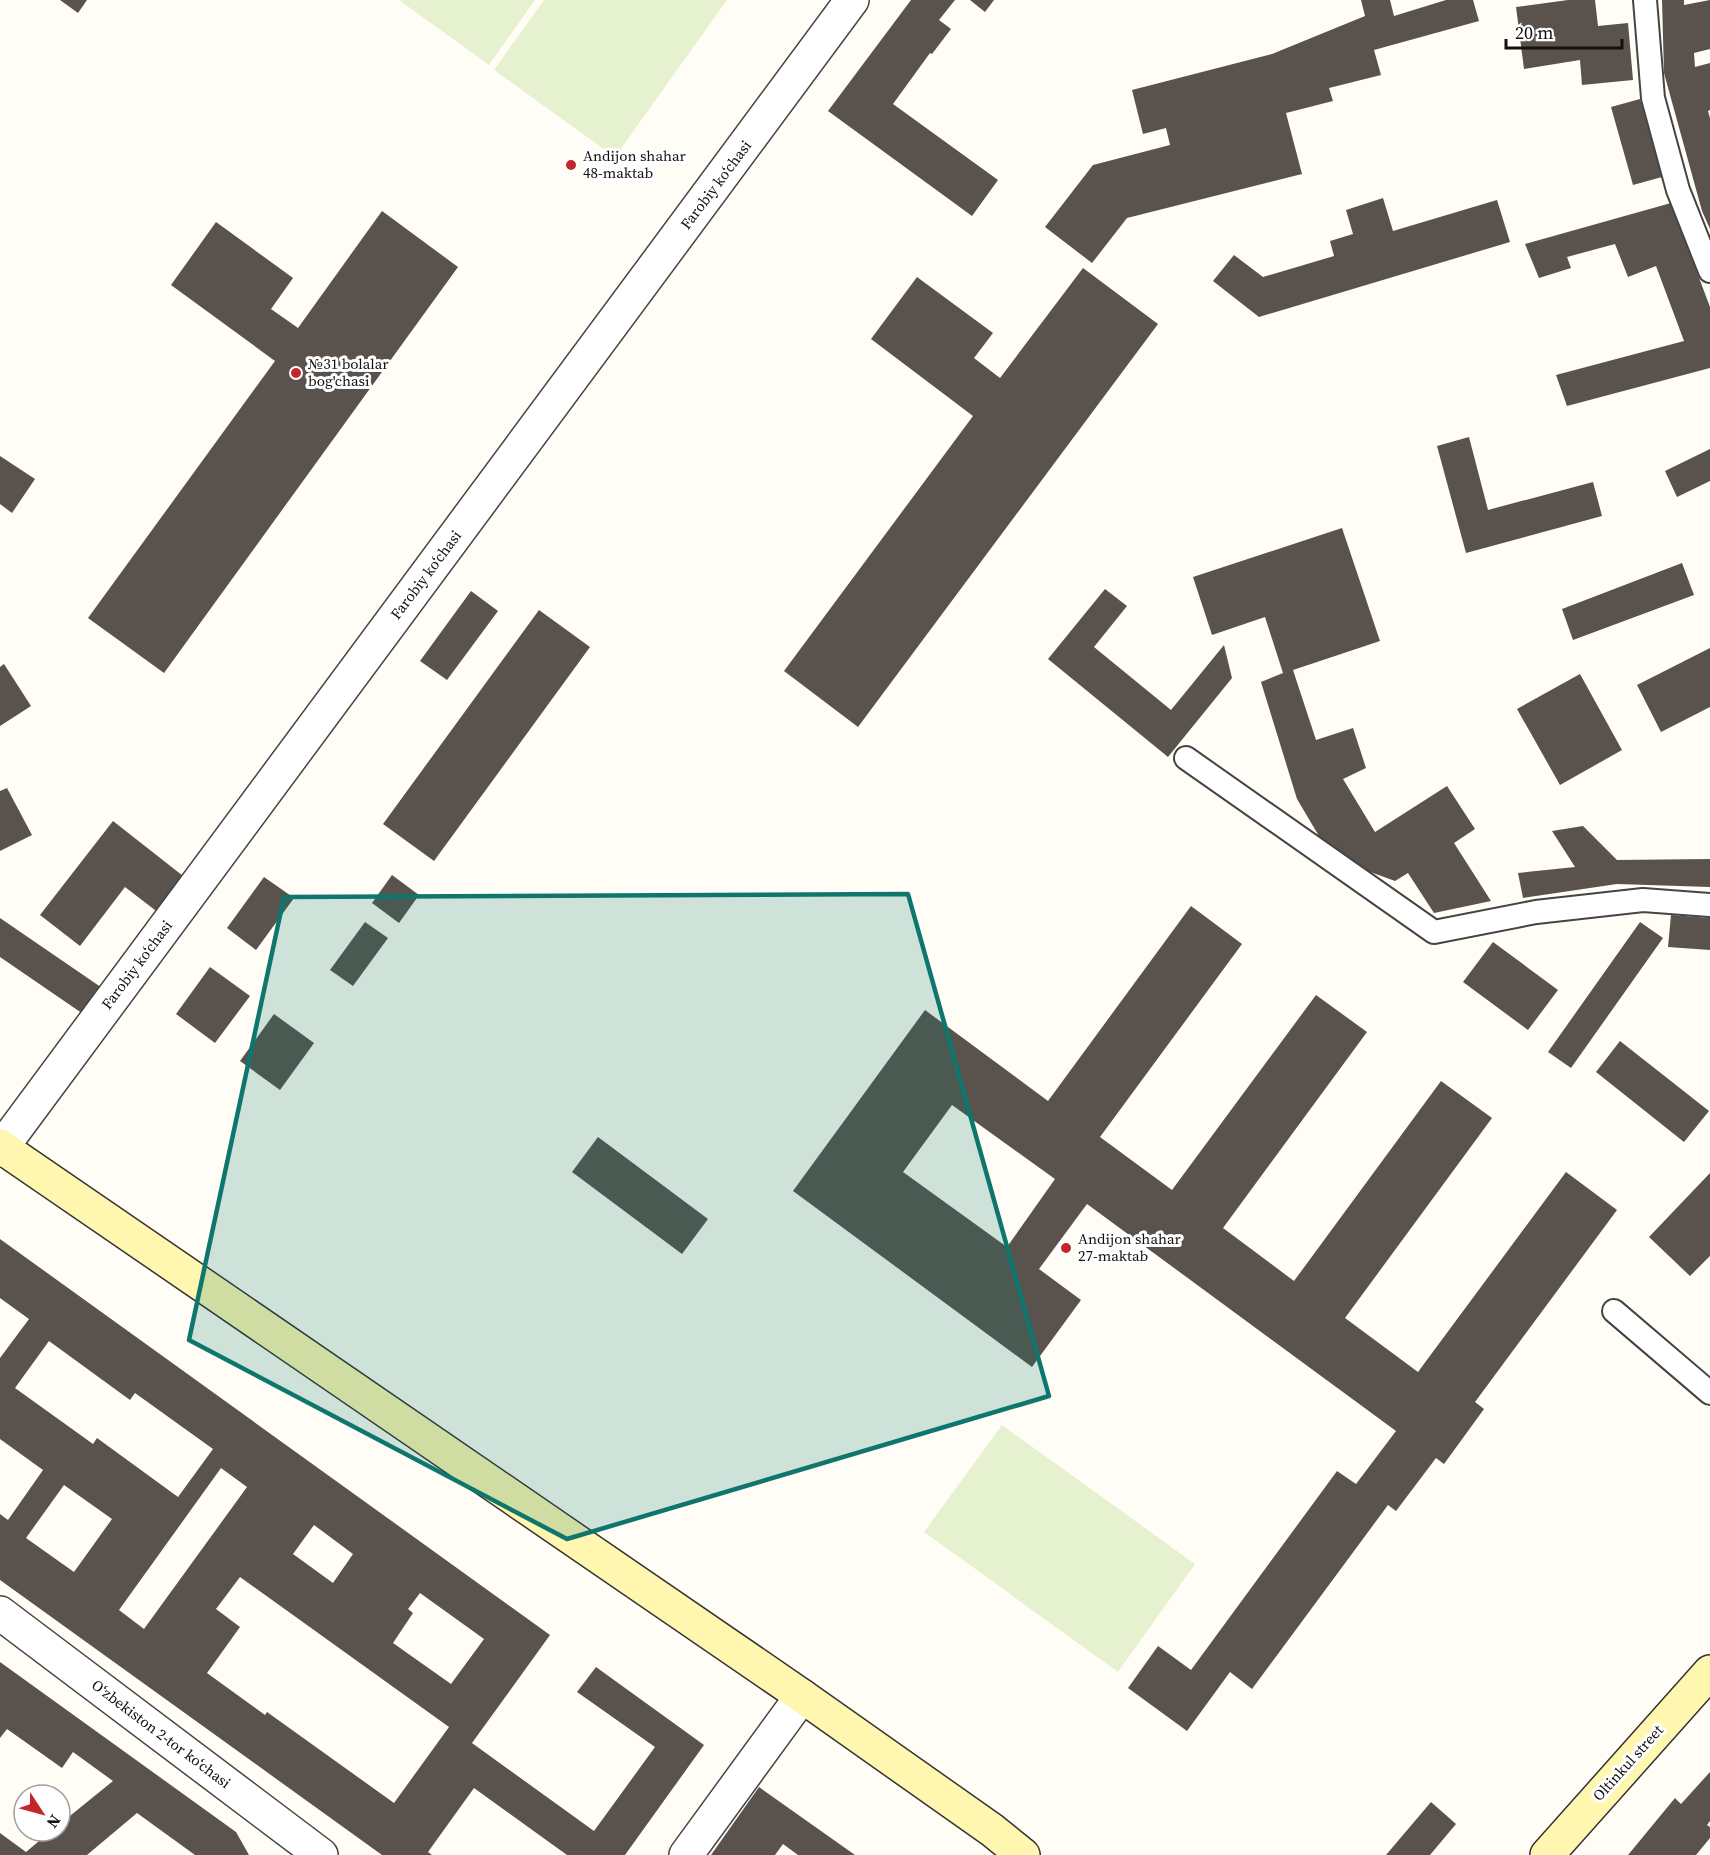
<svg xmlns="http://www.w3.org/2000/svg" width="1710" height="1855" viewBox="0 0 1710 1855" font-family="'Source Serif 4',serif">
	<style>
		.pitch { fill: #e6f2cf }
		.building { fill: #5a524d; fill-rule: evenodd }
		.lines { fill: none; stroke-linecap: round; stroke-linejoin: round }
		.lane-casing { stroke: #444; stroke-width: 26 }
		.street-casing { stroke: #444; stroke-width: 36 }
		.secondary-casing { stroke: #333; stroke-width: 36 }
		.lane { stroke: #fff; stroke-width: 22 }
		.street { stroke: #fff; stroke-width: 33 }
		.secondary { stroke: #fff6b0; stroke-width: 33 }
		.marked { fill: #0f766e; fill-opacity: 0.2; stroke: #0f766e; stroke-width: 4.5; stroke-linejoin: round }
		.poi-dot { fill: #c4262e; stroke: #fff; stroke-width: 2 }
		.labels { text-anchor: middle; stroke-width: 6; stroke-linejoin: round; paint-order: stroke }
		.poi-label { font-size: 15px; fill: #111; stroke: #fff; text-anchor: start }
		.street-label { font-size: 15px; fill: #111; stroke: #fff }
	</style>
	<rect width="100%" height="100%" fill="#fffdf5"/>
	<!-- pitch -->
	<path class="pitch" d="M399,0H535L489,65Z
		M544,0H727L615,157L494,70Z
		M1002,1425L1195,1564L1118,1672L924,1532Z"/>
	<!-- building -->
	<path class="building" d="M60,0H87L78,13Z
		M911,0H955L939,20L951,29L932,54L930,53L893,104L998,180L972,216L828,111Z
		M970,0H994L985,12Z
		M1361,0H1390L1394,16L1446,0H1473L1479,21L1374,50L1381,75L1329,88L1333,101L1286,113L1302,174L1127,218L1092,263L1045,227L1093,165L1170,145L1166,128L1143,134L1132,90L1272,54L1365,16Z
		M1568,0H1595L1598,26L1628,23L1633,80L1582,85L1580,60L1524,69L1516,7Z
		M1662,0H1684V5L1710,0V49L1694,53L1695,67L1710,63V110L1708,111L1710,118V229L1702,211L1664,73Z
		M1640,99L1662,177L1633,185L1611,107Z
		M1383,198L1393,231L1497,200L1510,242L1259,317L1213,281L1234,255L1263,277L1334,256L1330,241L1353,234L1346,210Z
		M1671,203L1710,307V368L1567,406L1556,375L1684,341L1656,266L1628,277L1615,244L1567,257L1571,268L1539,278L1525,244Z
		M382,211L458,267L164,673L88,618L275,361L171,285L216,222L293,278L271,309L298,328Z
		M1083,268L1158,324L858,727L784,671L973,416L871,339L917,277L993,333L974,358L1000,378Z
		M1469,437L1488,510L1593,482L1602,516L1466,553L1437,446Z
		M1710,449V481L1677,497L1665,471Z
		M0,456L35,479L12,513L0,504Z
		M1342,528L1380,641L1293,670L1316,740L1353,728L1366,768L1343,779L1375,832L1447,786L1475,829L1454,843L1491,901L1434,913L1408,873L1395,881L1332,858L1297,799L1261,682L1283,673L1265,617L1212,635L1193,577Z
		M1682,563L1694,595L1573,640L1562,609Z
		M1105,589L1127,606L1094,647L1171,710L1224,645L1232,678L1168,757L1048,659Z
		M471,591L498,611L447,680L420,661Z
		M539,610L590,647L434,861L383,824Z
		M1710,648V707L1661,732L1637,685Z
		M4,664L31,706L0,726V667Z
		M1580,674L1622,750L1560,785L1517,709Z
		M7,788L32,835L0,851V791Z
		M113,821L192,883L164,917L125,887L80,946L40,915Z
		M1583,826L1617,860L1710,859V887L1617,884L1523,898L1518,873L1575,867L1552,831Z
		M392,875L419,895L399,923L372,903Z
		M264,877L294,898L256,950L227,928Z
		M1191,906L1242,944L1100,1137L1172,1190L1316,995L1367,1032L1223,1228L1294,1281L1441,1081L1492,1118L1345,1318L1418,1372L1566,1172L1617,1210L1475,1402L1484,1409L1444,1464L1436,1458L1396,1511L1388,1505L1252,1689L1230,1672L1187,1731L1128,1688L1158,1646L1191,1670L1337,1471L1356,1484L1396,1431L1087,1204L1039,1269L1081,1300L1032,1367L793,1191L925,1010L1048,1101ZM952,1105L1055,1179L1007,1247L903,1172Z
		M1671,915L1710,918V950L1668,947Z
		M0,918L108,992L89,1018L0,957Z
		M365,922L388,938L353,986L330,970Z
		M1640,922L1663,938L1571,1068L1548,1052Z
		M1493,942L1558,990L1528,1030L1463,982Z
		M210,967L250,996L215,1043L176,1014Z
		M274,1014L314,1043L280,1090L240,1061Z
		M1620,1041L1709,1111L1684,1142L1596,1072Z
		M598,1137L708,1219L682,1254L572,1172Z
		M1710,1173V1256L1690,1276L1649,1237Z
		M0,1239L550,1635L472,1743L594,1831L655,1747L577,1692L596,1667L704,1745L625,1855H567L474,1788L428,1852L432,1855H382L0,1580V1514L8,1520L43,1470L0,1439V1358L29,1319L0,1298ZM49,1341L130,1400L135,1393L213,1449L178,1497L97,1438L93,1444L15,1388ZM221,1468L247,1487L144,1629L119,1610ZM64,1485L112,1519L74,1572L26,1538ZM314,1525L353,1554L333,1583L293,1554ZM240,1577L449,1727L394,1803L267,1712L265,1715L207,1673L240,1627L216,1609ZM420,1593L484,1639L451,1684L393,1643L413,1613L408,1609Z
		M0,1662L236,1832L249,1855H195L137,1813L87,1855H0V1833L26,1852L51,1831H60V1824L113,1781L73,1752L62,1768L7,1729L0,1738Z
		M1710,1772V1821L1707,1825L1710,1827V1838L1696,1855H1628L1675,1798L1681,1804Z
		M759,1787L855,1855H798L783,1844L775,1855H711Z
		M1431,1802L1456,1824L1430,1855H1386Z"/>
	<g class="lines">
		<defs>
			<path id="lane" d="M1645,0L1653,98L1678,190L1710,271
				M1186,758L1434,932L1536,912L1643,900L1710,905
				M1614,1311L1710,1393"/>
			<path id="street" d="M0,1150L852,0
				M0,1613L321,1855
				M686,1855L802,1696"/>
			<path id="secondary" d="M0,1146L802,1696L992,1830L1023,1855
				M1547,1855L1710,1672"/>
		</defs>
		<!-- lane casing -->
		<use href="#lane" class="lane-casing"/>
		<!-- street casing -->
		<use href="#street" class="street-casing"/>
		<!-- secondary casing -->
		<use href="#secondary" class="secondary-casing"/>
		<!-- lane -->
		<use href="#lane" class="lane"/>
		<!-- street -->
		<use href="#street" class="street"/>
		<!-- secondary -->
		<use href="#secondary" class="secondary"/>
	</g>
	<!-- marked area -->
	<path class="marked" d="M908,894L1049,1396L567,1539L189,1340L284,897Z"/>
	<!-- markers -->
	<g class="poi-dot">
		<circle cx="571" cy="165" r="6"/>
		<circle cx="296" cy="373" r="6"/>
		<circle cx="1066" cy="1248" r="6"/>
	</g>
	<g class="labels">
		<!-- poi labels -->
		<g class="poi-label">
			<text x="583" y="161">Andijon shahar<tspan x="583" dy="17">48-maktab</tspan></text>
			<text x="308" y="369">№31 bolalar<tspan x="308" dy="17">bog'chasi</tspan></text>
			<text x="1078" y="1244">Andijon shahar<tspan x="1078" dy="17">27-maktab</tspan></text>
		</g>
		<!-- street labels -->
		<g class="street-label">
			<text transform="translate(716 185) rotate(-53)" y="5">Farobiy koʻchasi</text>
			<text transform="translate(426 575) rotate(-53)" y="5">Farobiy koʻchasi</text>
			<text transform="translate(137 965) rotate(-53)" y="5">Farobiy koʻchasi</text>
			<text transform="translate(161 1734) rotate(37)" y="5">Oʻzbekiston 2-tor koʻchasi</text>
			<text transform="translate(1628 1763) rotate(-48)" y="5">Oltinkul street</text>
		</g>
	</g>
	<!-- north arrow -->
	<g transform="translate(42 1813) rotate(126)"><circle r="28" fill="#ffffff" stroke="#a0a0a0" stroke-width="1.5"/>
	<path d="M0-4.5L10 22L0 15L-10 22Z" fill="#c4262e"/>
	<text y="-9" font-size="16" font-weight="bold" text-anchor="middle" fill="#111111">N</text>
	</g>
	<!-- scale -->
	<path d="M1506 39v9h116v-9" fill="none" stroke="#111111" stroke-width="3"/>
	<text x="1515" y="39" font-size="18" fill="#111111" stroke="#ffffff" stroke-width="4.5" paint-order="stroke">20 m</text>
</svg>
